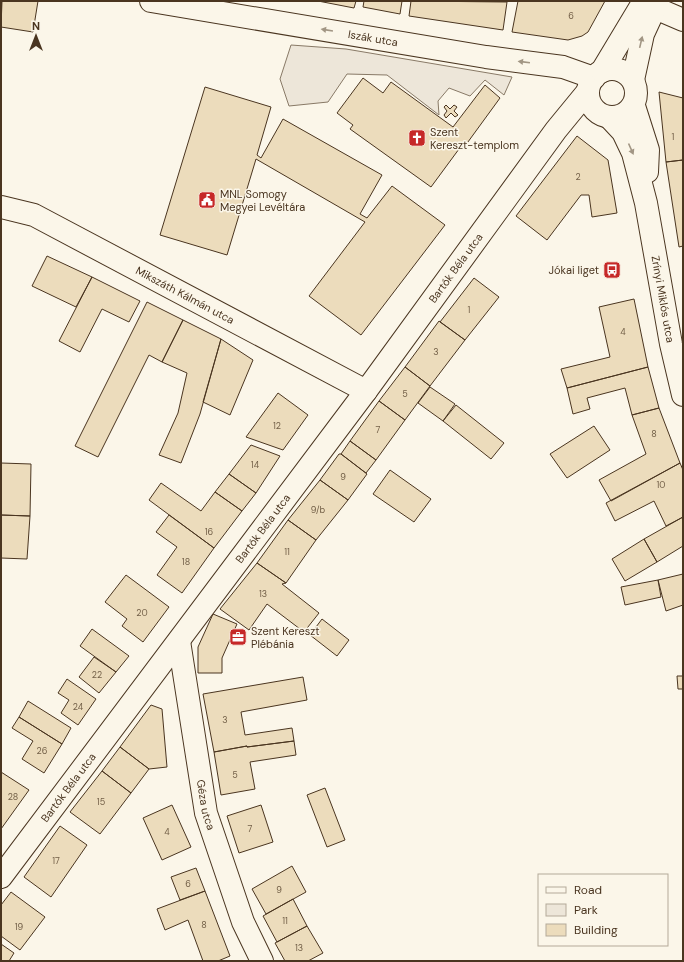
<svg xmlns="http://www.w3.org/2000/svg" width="684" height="962" viewBox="0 0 684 962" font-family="'DM Sans',sans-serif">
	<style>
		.green { fill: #ede6d9; stroke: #887966 }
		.building { fill: #ecdcbc; stroke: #4a3520 }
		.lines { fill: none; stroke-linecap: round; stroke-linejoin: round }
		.minor-casing { stroke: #4a3520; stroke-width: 24 }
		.minor { stroke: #fbf6e9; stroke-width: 22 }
		.oneway { fill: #a29684 }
		.labels { text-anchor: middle; stroke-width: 3; stroke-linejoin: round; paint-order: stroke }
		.number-label { font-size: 9px; fill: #725f47 }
		.street-label { font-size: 11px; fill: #4a3520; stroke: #fbf6e9 }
		.poi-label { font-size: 11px; fill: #4a3520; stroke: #fbf6e9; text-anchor: start }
	</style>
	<rect width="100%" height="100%" fill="#fbf6e9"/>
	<!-- green -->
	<path class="green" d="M291,45L346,49L512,77L504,95L485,80L470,96L449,88L438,101L439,115L387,75L347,74L328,102L289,106L280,79Z"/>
	<!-- building -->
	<path class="building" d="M2,1H38L33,32L1,27Z
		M318,1H356L354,8Z
		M364,1H402L400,14L363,7Z
		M411,1L507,2L503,30L409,16Z
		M518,1H605L588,32L582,36L568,40L512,32Z
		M363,78L383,93L391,82L453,127L485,85L500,98L465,146L459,149L431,187L350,129L353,125L337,113Z
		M205,87L271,107L257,155L261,158L283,119L382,175L360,214L367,218L392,186L445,225L361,335L309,296L365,222L256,159L227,255L160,235Z
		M659,92L683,98V160L666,162Z
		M446,105L450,109L454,105L457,107L454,111L458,115L455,117L451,113L446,118L444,115L447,111L444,107Z
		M577,136L608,160L617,213L592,217L589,195H581L547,240L516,216Z
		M683,160V246L679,247L666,162Z
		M47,256L92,277L76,307L32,286Z
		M92,277L140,301L129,322L102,309L80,352L59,341Z
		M474,278L499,297L465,340L440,322Z
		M634,299L648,367L567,388L561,369L610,357L599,307Z
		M147,302L183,320L162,362L149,355L98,457L75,446Z
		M183,320L221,339L200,414L181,463L159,455L178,413L187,373L162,362Z
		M439,321L465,340L430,386L405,367Z
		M221,339L253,360L230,415L203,402Z
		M405,367L430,386L405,420L379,401Z
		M648,367L659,408L632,415L625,388L587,398L590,409L573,414L567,388Z
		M430,387L455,404L443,421L418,403Z
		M278,393L308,415L283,450L246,437Z
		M379,401L405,420L376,460L350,441Z
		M456,405L504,443L491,459L443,421Z
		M659,408L680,463L611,501L599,480L646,454L632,415Z
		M594,426L610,450L567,478L550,454Z
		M350,441L376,460L366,473L341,454Z
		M251,445L280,456L256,493L229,474Z
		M339,454H341L367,474L348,500L320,480Z
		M1,463L31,464L30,516L1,515Z
		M680,463L683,470V517L666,526L654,501L615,521L606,503Z
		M390,470L431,499L414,522L373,494Z
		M229,474L256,493L242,511L215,492Z
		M320,480L348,500L316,540L288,520Z
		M161,483L201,511L215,492L242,511L214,548L149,500Z
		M1,515L30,516L27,559L1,558Z
		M169,515L214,548L182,593L157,575L177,547L156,532Z
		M683,517V546L657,562L644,539Z
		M288,520L316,540L286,583L257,563Z
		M644,539L657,562L625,581L612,559Z
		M257,563L286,583L282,584L319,613L304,632L267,604L249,630L220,609Z
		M683,574V605L666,611L658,580Z
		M126,575L169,607L143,642L122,626L127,619L105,602Z
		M658,580L661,597L625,605L621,587Z
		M213,614L237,624L222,658V673H198V647Z
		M322,619L349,640L337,656L310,635Z
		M92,629L129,656L116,672L80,646Z
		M94,657L116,672L99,693L79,677Z
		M677,676H683V689H678Z
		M303,677L307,700L241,712L245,735L292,728L294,741L247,747V746L214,752L203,694Z
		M67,679L96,699L78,725L61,713L69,700L58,693Z
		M28,701L71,728L62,744L19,717Z
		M151,705L162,709L167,767L149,769L120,747Z
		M19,717L62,744L44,773L22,759L33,741L12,728Z
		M294,741L296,755L250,762L255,789L221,795L214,752L247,746V747Z
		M120,747L149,769L131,793L102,771Z
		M102,771L131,793L100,834L70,812Z
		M1,772L29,790L1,829Z
		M325,788L345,840L327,847L307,795Z
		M172,805L191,847L162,860L143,818Z
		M261,805L273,842L239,853L227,816Z
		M60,826L87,845L51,897L24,877Z
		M292,866L306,892L266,914L252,889Z
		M196,868L205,891L180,900L171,877Z
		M205,891L230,956L218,961H203L188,920L165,930L157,909Z
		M11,892L45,917L20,950L1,936V905Z
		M293,899L307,926L277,942L263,916Z
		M307,926L323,953L308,961H285L275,943Z
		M1,944L14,953L9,961H1Z"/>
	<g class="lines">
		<defs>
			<g id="minor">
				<path id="s1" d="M151,1L486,57L563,67L594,78"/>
				<path d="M655,8L683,20"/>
				<circle cx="612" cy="93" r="24"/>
				<path d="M602,71L644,1"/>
				<path d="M633,80L643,34L655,8L656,1"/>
				<path d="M634,106L648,150L647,172"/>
				<path id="s2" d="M609,117L623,132L633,153L646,203L671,344L683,395"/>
				<path id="s3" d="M1,207L34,215L366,391"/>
				<path id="s4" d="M179,641L206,813L243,922L262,961"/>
				<path id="s5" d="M1,877L366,391L556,130L588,91"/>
			</g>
		</defs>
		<!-- minor casing -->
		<use href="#minor" class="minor-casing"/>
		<!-- minor -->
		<use href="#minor" class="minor"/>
	</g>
	<!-- one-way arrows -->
	<defs><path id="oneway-solid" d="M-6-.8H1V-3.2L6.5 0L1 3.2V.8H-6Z"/></defs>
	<g class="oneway">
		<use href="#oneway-solid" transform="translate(327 30) rotate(-171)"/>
		<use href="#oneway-solid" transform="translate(641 42) rotate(-77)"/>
		<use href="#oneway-solid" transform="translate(524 62) rotate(-173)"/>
		<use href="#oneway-solid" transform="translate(631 149) rotate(66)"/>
	</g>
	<!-- icons -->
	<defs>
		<symbol id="church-square" viewBox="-11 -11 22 22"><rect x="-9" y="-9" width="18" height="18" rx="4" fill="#c62828" stroke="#fbf6e9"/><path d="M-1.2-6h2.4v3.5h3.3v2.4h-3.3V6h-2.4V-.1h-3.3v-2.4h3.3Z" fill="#fff"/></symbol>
		<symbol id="civic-square" viewBox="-11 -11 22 22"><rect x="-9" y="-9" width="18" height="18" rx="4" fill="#c62828" stroke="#fbf6e9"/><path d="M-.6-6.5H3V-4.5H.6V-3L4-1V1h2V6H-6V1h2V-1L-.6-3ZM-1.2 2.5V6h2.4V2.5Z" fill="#fff"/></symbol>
		<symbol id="bus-square" viewBox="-11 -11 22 22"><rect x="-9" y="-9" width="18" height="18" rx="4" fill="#c62828" stroke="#fbf6e9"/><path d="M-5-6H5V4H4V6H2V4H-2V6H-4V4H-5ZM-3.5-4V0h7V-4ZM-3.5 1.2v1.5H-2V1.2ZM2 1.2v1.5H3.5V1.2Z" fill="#fff"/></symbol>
		<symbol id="office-square" viewBox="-11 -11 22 22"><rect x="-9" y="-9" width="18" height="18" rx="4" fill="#c62828" stroke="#fbf6e9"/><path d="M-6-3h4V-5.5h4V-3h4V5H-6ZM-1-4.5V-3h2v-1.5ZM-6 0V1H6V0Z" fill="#fff"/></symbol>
	</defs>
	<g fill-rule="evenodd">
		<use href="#church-square" x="407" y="128" width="20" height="20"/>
		<use href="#civic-square" x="197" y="190" width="20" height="20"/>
		<use href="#bus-square" x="602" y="260" width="20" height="20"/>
		<use href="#office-square" x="228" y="627" width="20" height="20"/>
	</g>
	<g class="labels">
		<!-- number labels -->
		<g class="number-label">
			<text x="571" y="19">6</text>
			<text x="673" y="140">1</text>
			<text x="578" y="180">2</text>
			<text x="469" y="313">1</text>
			<text x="623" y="335">4</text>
			<text x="436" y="355">3</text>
			<text x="405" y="397">5</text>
			<text x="277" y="429">12</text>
			<text x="378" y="433">7</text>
			<text x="654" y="437">8</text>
			<text x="255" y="468">14</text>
			<text x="343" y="480">9</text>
			<text x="661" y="488">10</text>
			<text x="318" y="513">9/b</text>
			<text x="209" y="535">16</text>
			<text x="287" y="555">11</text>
			<text x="186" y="565">18</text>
			<text x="263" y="597">13</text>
			<text x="142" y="616">20</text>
			<text x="97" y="678">22</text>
			<text x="78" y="710">24</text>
			<text x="225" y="723">3</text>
			<text x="42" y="754">26</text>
			<text x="235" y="778">5</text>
			<text x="13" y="800">28</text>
			<text x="101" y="805">15</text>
			<text x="250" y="832">7</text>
			<text x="167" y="835">4</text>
			<text x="56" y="864">17</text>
			<text x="188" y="887">6</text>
			<text x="279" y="893">9</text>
			<text x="285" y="924">11</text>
			<text x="204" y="928">8</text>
			<text x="19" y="930">19</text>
			<text x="299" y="951">13</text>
		</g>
		<!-- street labels -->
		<g class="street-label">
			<text dy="4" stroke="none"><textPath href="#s1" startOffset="225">Iszák utca</textPath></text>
			<text dy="4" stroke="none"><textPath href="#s5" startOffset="760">Bartók Béla utca</textPath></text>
			<text dy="4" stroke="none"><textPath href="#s3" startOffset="205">Mikszáth Kálmán utca</textPath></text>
			<text dy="4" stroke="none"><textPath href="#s2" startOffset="193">Zrínyi Miklós utca</textPath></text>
			<text dy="4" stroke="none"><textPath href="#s5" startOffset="436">Bartók Béla utca</textPath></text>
			<text dy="4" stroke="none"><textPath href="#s5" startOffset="112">Bartók Béla utca</textPath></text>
			<text dy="4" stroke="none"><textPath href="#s4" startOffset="166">Géza utca</textPath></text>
		</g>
		<!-- poi labels -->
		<g class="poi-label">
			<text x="430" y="136">Szent<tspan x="430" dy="13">Kereszt-templom</tspan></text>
			<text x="220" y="198">MNL Somogy<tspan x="220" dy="13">Megyei Levéltára</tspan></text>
			<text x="599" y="274" text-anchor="end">Jókai liget</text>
			<text x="251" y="635">Szent Kereszt<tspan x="251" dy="13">Plébánia</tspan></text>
		</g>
	</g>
	<!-- border -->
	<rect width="684" height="962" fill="none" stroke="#4a3520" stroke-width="4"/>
	<!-- legend -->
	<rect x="538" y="874" width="130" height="72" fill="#fbf6e9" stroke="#b4a999"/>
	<rect x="546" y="887" width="20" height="6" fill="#fbf6e9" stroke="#b4a999"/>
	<text x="574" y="894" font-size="12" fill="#4a3520">Road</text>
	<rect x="546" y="904" width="20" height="12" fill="#ede6d9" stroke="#b4a999"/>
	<text x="574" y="914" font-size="12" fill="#4a3520">Park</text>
	<rect x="546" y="924" width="20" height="12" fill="#ecdcbc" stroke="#b4a999"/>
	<text x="574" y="934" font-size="12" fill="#4a3520">Building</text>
	<!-- north arrow -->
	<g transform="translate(36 36)" stroke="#fbf6e9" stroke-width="3" paint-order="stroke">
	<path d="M0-3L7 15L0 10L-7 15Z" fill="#4a3520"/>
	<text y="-6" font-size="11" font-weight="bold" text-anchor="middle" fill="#4a3520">N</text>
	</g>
</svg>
